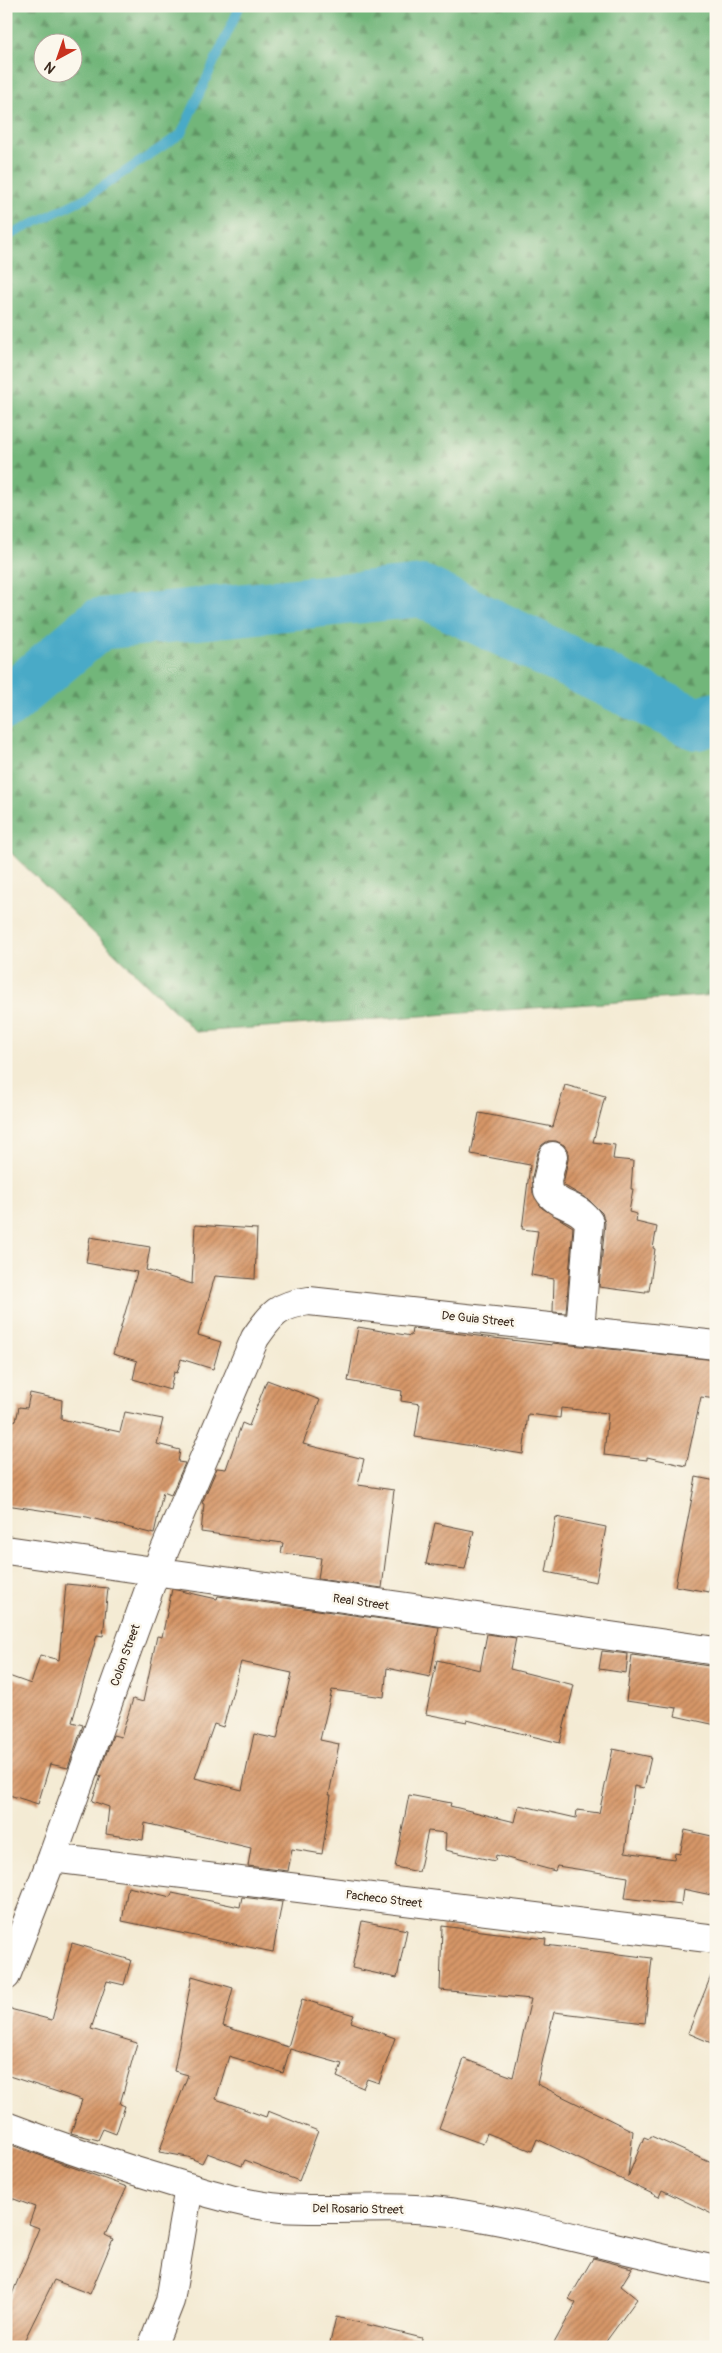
<svg xmlns="http://www.w3.org/2000/svg" width="722" height="2353" viewBox="0 0 722 2353" font-family="Pangolin,sans-serif">
	<style>
		.forest { fill: url(#forest-firs); stroke: #56704c; fill-rule: evenodd }
		.lines { fill: none; stroke-linecap: round; stroke-linejoin: round }
		.stream { stroke: #48aac7; stroke-width: 9 }
		.river { stroke: #48aac7; stroke-width: 52 }
		.building { fill: url(#building-hatch); fill-rule: evenodd }
		.minor-casing { stroke: #574739; stroke-width: 30 }
		.minor { stroke: #fff; stroke-width: 28 }
		.labels { text-anchor: middle; stroke-width: 5; stroke-linejoin: round; paint-order: stroke }
		.street-label { font-size: 12px; fill: #3b2a1e; stroke: #fbf7ec }
	</style>
	<defs>
		<pattern id="forest-firs" width="22" height="20" patternUnits="userSpaceOnUse" patternTransform="scale(1.25)"><rect width="22" height="20" fill="#72b67a"/><path d="M5 1l3.5 6h-7zM16 11l3.5 6h-7z" fill="#5f9463"/></pattern>
		<pattern id="building-hatch" width="6" height="6" patternUnits="userSpaceOnUse" patternTransform="scale(1.25)"><rect width="6" height="6" fill="#d69668"/><path d="M-1 1l2-2M0 6l6-6M5 7l2-2" fill="none" stroke="#af7b55"/></pattern>
	</defs>
	<rect width="100%" height="100%" fill="#fbf7ec"/>
	<filter id="ink" filterUnits="userSpaceOnUse"><feTurbulence type="fractalNoise" baseFrequency=".02" numOctaves="2"/><feDisplacementMap in="SourceGraphic" scale="10" xChannelSelector="R" yChannelSelector="G"/><feConvolveMatrix kernelMatrix="1 2 1 2 8 2 1 2 1" color-interpolation-filters="sRGB"/></filter>
	<filter id="wash" filterUnits="userSpaceOnUse"><feTurbulence type="fractalNoise" baseFrequency=".0096" numOctaves="4" result="noise"/><feDisplacementMap in="SourceGraphic" scale="20" xChannelSelector="R" yChannelSelector="G"/><feGaussianBlur stdDeviation="1.12" result="paint"/><feColorMatrix in="noise" values="0 0 0 0 0 0 0 0 0 0 0 0 0 0 0 0 0 1.4 0 .05"/><feComposite in="paint" operator="in"/></filter>
	<g filter="url(#wash)">
		<rect width="100%" height="100%" fill="#f4ebd4"/>
		<!-- forest -->
		<path class="forest" d="M6,6H716V995L196,1032L6,848ZM42,42H72V72H42Z"/>
		<g class="lines">
			<!-- stream -->
			<path class="stream" d="M6,237L87,197L181,134L240,6"/>
			<!-- river -->
			<path class="river" d="M6,703L99,624L422,591L697,724L716,718"/>
		</g>
		<g id="blocks">
			<!-- building -->
			<path class="building" d="M565,1085L605,1096L593,1142L615,1145L613,1159L633,1161L631,1189H633L629,1212L637,1214L636,1222L657,1227L653,1248L655,1249L649,1291H645V1293L599,1287L605,1223L602,1213L589,1200L563,1185L568,1159V1151L564,1145L556,1141H548L542,1145L538,1152L532,1177L533,1193L542,1208L573,1227L566,1313L553,1312L554,1279L531,1275L538,1231L522,1229L530,1165L471,1154L479,1113L553,1127Z
				M195,1225L257,1229L255,1279L215,1276L198,1335L221,1342L213,1369L181,1359L177,1373L174,1372L170,1390L133,1379L137,1361L113,1354L137,1272L86,1263L90,1237L150,1247L146,1270L192,1284Z
				M358,1327L411,1336L412,1328L552,1345V1343L716,1360V1399L701,1397L686,1466L647,1457V1460L604,1455L608,1413L561,1408L560,1418L528,1414L523,1454L415,1437L420,1404L401,1401L402,1391L348,1381Z
				M267,1380L320,1400L303,1444L364,1459L358,1485L394,1490L382,1588L318,1579L321,1558L281,1553L283,1543L201,1532L204,1504L202,1503L217,1468L226,1469L242,1423L249,1426Z
				M30,1393L62,1400L61,1419L120,1432L125,1412L163,1419L157,1444L180,1450L178,1462L185,1463L171,1495L163,1492L154,1534L87,1517L6,1505V1419L16,1421L19,1407L27,1408Z
				M696,1477L716,1481V1553L709,1592L675,1586Z
				M556,1517L606,1527L596,1582L546,1572Z
				M435,1523L474,1531L465,1569L426,1564Z
				M66,1584L108,1588L103,1636L97,1635L72,1722L83,1725L68,1768L50,1764L38,1804L6,1794V1675L31,1684L40,1655L59,1660Z
				M172,1589L217,1599L218,1596L439,1627L430,1677L387,1668L384,1697L332,1690L320,1740L339,1744L329,1795H331L322,1854L292,1849L288,1871L248,1866L251,1848L145,1823L143,1840L106,1834L109,1807L92,1801L101,1776H98L113,1735L121,1737L133,1699L143,1702L157,1636L162,1637ZM241,1662L292,1673L277,1739L254,1734L242,1790L195,1778L214,1724L223,1727Z
				M487,1634L516,1638L510,1669L574,1685L560,1743L467,1720V1722L426,1714L437,1660L480,1670Z
				M602,1651L628,1654L626,1673L599,1669Z
				M632,1655L716,1667V1725L675,1716L677,1708L626,1701Z
				M613,1749L651,1757L644,1788L634,1786L625,1852L674,1859L675,1853L680,1854L685,1830L716,1837V1896L683,1889L681,1905L625,1898L628,1877L557,1866L555,1871L496,1855L495,1861L445,1850L446,1833L428,1831L419,1872L395,1867L409,1795L451,1803L450,1806L515,1822L519,1805L576,1818L577,1810L599,1813Z
				M128,1887L171,1897L172,1893L240,1907L242,1897L282,1902L273,1952L122,1921Z
				M362,1921L407,1930L397,1978L352,1968Z
				M442,1926L546,1939L545,1945L652,1958L645,2023L554,2012L537,2084L633,2131L628,2177L644,2137L649,2139L651,2136L716,2165V2216L662,2190L659,2197L537,2139L532,2151L487,2133L483,2144L439,2128L464,2059L513,2077L531,1999L440,1990Z
				M72,1943L131,1960L124,1985L107,1981L91,2029L137,2043L120,2104L125,2106L116,2134L103,2129L98,2140L71,2133L82,2100L6,2075V2024L10,2009L52,2020Z
				M715,1966L716,1967V2045L688,2033Z
				M192,1976L233,1988L223,2026L288,2047L302,1999L354,2015L351,2022L395,2038L379,2083L367,2079L363,2088L337,2077L342,2064L290,2049L283,2073L229,2056L216,2099L266,2117L268,2111L318,2131L299,2181L245,2160L242,2166L207,2153L202,2163L188,2157L159,2152L188,2075L174,2071Z
				M6,2143L127,2187L105,2235L113,2239L90,2294L54,2280L21,2347H6V2309L39,2228L29,2224L35,2207L6,2196Z
				M593,2258L632,2268L621,2286L637,2299L602,2347H552L576,2303L569,2299Z
				M336,2317L422,2338L421,2347H329Z"/>
		</g>
	</g>
	<g filter="url(#ink)">
		<use href="#blocks" fill-opacity="0" stroke="#574739" stroke-width="1"/>
		<g class="lines">
			<defs>
				<path id="minor" d="M553,1156L547,1181L548,1191C557,1207 578,1204 589,1222L580,1330
					M6,1550L716,1651
					M52,1858L716,1939
					M6,1976L52,1858L155,1573L255,1338C272,1313 279,1305 309,1301L716,1345
					M6,2126C63,2148 120,2167 178,2184C211,2194 246,2205 281,2208C337,2212 394,2204 450,2212C540,2226 627,2252 716,2270
					M152,2347L170,2301L189,2187"/>
			</defs>
			<!-- minor casing -->
			<use href="#minor" class="minor-casing"/>
			<!-- minor -->
			<use href="#minor" class="minor"/>
		</g>
	</g>
	<g class="labels">
		<!-- street labels -->
		<g class="street-label">
			<text transform="translate(478 1319) rotate(6)" y="4">De Guia Street</text>
			<text transform="translate(361 1602) rotate(8)" y="4">Real Street</text>
			<text transform="translate(125 1655) rotate(-70)" y="4">Colon Street</text>
			<text transform="translate(384 1899) rotate(7)" y="4">Pacheco Street</text>
			<text transform="translate(358 2209) rotate(1)" y="4">Del Rosario Street</text>
		</g>
	</g>
	<!-- margin -->
	<rect width="722" height="2353" fill="none" stroke="#fbf7ec" stroke-width="25"/>
	<!-- north arrow -->
	<g transform="translate(58 58) rotate(220)"><circle r="24" fill="#fbf7ec" stroke="#aea59a"/>
	<path d="M0-4L9 19L0 12L-9 19Z" fill="#c8321e"/>
	<text y="-8" font-size="14" font-weight="bold" text-anchor="middle" fill="#3b2a1e">N</text>
	</g>
</svg>
